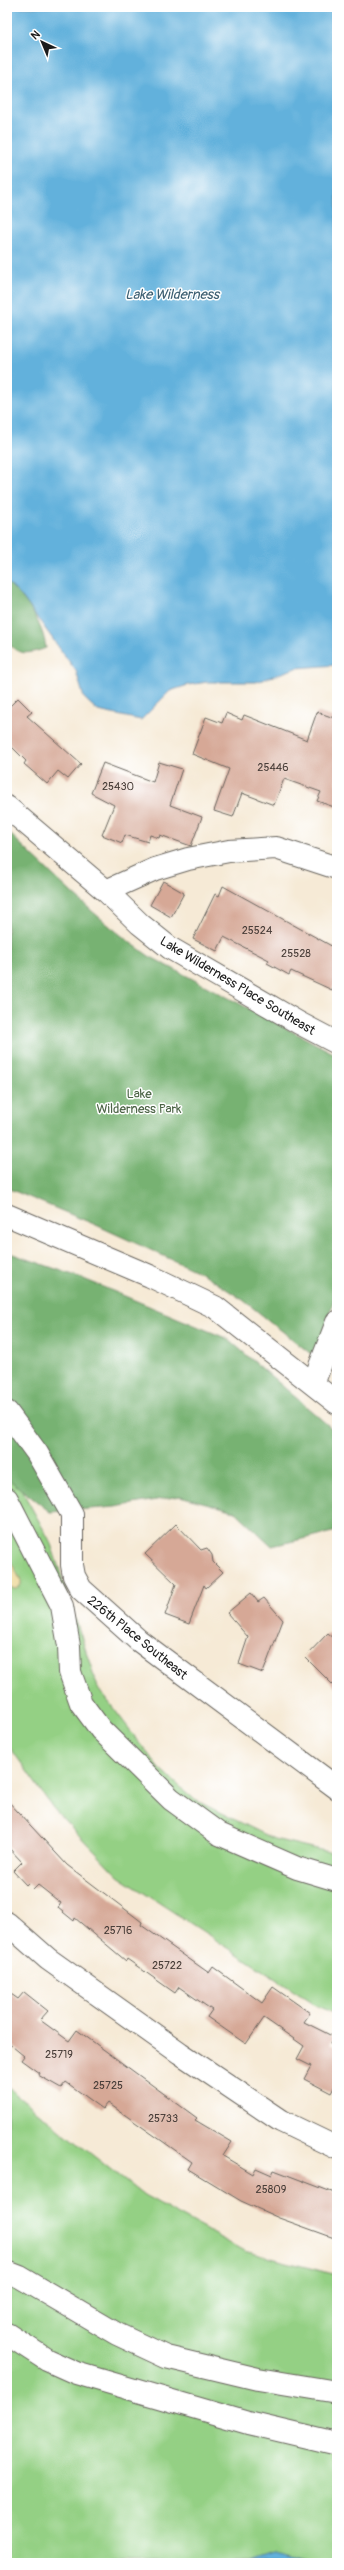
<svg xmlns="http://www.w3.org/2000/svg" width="344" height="2570" viewBox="0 0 344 2570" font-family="Pangolin,sans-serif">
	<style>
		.green { fill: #94d084; stroke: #587650 }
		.forest { fill: #77b272; stroke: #4a6747 }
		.sand { fill: #eeda9e; stroke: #857b5d }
		.water { fill: #62b1dc; stroke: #3f667c }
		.building { fill: #d6a896 }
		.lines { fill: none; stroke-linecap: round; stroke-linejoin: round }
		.minor-casing { stroke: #68645d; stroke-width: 24 }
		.minor { stroke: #fff; stroke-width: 22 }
		.labels { text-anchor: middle; stroke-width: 3; stroke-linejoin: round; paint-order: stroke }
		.number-label { font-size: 11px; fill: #4a3f3a }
		.street-label { font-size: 13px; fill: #1c1c1c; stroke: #fff }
		.park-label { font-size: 13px; fill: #4c6446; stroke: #fff }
		.water-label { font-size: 14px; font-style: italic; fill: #3c5f72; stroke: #fff }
	</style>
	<rect width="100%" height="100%" fill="#fff"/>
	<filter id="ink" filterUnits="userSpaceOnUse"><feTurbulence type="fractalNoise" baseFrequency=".025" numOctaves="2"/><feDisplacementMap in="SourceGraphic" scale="8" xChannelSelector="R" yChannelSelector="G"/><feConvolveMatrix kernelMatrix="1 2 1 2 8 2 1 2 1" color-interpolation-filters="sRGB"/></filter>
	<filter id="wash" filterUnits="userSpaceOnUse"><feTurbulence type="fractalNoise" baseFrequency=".012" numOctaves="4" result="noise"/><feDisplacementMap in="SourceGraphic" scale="16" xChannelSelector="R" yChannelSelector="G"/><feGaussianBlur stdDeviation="0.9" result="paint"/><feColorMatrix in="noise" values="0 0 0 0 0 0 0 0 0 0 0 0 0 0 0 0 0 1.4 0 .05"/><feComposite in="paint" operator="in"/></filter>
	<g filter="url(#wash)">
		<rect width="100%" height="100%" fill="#f6ead6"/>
		<!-- green -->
		<path class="green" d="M7,1471L20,1487L50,1541L98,1688L159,1768L195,1800L274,1839L337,1854V2015L317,2006L118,1876L53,1808L7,1743Z
			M7,2087L144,2196L244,2251L337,2275V2563H7Z"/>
		<!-- forest -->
		<path class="forest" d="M7,581C25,598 43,623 46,648C30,654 16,657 7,640Z
			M7,831C53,875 97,920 149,956L337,1055V1289L316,1358L243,1300L203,1274L96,1225L7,1188Z
			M7,1252L79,1277L228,1339L337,1433V1531L272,1546L235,1511L180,1496L115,1507L50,1512L7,1478Z"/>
		<!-- sand -->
		<path class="sand" d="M7,1554L21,1581V1585L16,1589L7,1588Z"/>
		<!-- water -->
		<path class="water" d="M7,7H337V665L296,668L256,682H207L188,685L170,691L141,720L98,711L84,698L76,671L23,598L7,582Z
			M276,2555L303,2563H252Z"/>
		<g id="blocks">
			<!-- building -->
			<path class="building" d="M18,698L32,712L27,716L81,764L68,779L58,771L47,784L24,764L26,761L7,742V709Z
				M317,712L337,719V808L317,801L321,792L284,779L274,805L242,793L233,817L214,811L229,769L192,754L206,717L222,723L226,713L242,720L244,715L307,740Z
				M159,762L182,769L170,805L202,817L191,846L160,835L159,838L150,835L148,842L125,835L122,843L102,835L114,805L91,793L103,763L153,782Z
				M163,881L184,893L171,917L150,905Z
				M223,886L337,949V980L332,990L291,971L289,975L267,963L269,960L224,937L217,951L193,939L215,894L219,896Z
				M176,1524L201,1550L207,1548L212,1555L213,1562L223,1572L206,1588L204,1585L189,1624L165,1615L176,1584L145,1554Z
				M251,1593L258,1602L264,1598L283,1620L263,1673L239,1664L248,1637L227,1613Z
				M328,1633L337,1641V1689L305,1657Z
				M7,1800L67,1865L142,1922L141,1925L209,1973L213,1967L262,2003L273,1987L310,2013L304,2022L334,2037L330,2044L337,2048V2082L331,2093L304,2079L311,2066L297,2059L304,2046L264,2018L246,2044L207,2017L212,2010L179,1987L175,1993L127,1959L126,1961L75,1918L74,1921L58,1908L61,1903L38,1885L34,1889L28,1883L26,1885L13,1871L22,1862L7,1846Z
				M7,1991L18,1999L24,1992L48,2011L40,2020L69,2041L77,2030L197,2118L195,2120L232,2142L223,2156L253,2174L256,2168L272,2175L274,2170L337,2194V2239L279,2218L241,2201L188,2169L192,2162L108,2103L103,2109L66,2082L61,2088L38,2075L39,2073L21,2060L24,2056L7,2042Z"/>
		</g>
	</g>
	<g filter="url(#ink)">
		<use href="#blocks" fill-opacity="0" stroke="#68645d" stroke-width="1"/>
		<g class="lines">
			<defs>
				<path id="minor" d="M7,807L106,891L155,869L188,859L229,851L276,848L337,868
					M106,891L140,924L170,948L299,1023L337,1043
					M7,1215L150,1276L215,1307L337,1403
					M313,1384L337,1322
					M7,1412L37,1453L72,1514V1565L74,1576L81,1589L138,1640L337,1788
					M7,1499L62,1606L69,1646L70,1672L81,1703L101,1730L171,1799L219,1834L297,1868L337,1880
					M7,1923L48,1959L180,2053L281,2121L337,2148
					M7,2272L20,2277L117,2334L166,2357L258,2379L337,2392
					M7,2334L47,2360L76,2373L248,2423L337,2444"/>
			</defs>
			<!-- minor casing -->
			<use href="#minor" class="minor-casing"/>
			<!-- minor -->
			<use href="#minor" class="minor"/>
		</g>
	</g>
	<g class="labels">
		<!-- number labels -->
		<g class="number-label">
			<text x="273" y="771">25446</text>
			<text x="118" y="790">25430</text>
			<text x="257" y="934">25524</text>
			<text x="296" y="957">25528</text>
			<text x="118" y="1934">25716</text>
			<text x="167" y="1969">25722</text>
			<text x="59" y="2058">25719</text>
			<text x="108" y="2089">25725</text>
			<text x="163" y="2122">25733</text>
			<text x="271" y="2193">25809</text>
		</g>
		<!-- street labels -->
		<g class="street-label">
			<text transform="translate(238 985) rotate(31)" y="5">Lake Wilderness Place Southeast</text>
			<text transform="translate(138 1637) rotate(39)" y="5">226th Place Southeast</text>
		</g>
		<!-- park labels -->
		<g class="park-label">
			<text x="139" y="1098">Lake<tspan x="139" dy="15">Wilderness Park</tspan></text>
		</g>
		<!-- water labels -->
		<g class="water-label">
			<text x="172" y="299">Lake Wilderness</text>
		</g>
	</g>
	<!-- margin -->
	<rect width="344" height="2570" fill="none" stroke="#fff" stroke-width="24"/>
	<!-- north arrow -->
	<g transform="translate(42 42) rotate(316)" stroke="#ffffff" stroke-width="3" paint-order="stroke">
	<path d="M0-3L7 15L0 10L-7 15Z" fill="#1c1c1c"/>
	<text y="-6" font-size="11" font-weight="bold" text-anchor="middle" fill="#1c1c1c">N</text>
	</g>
</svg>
